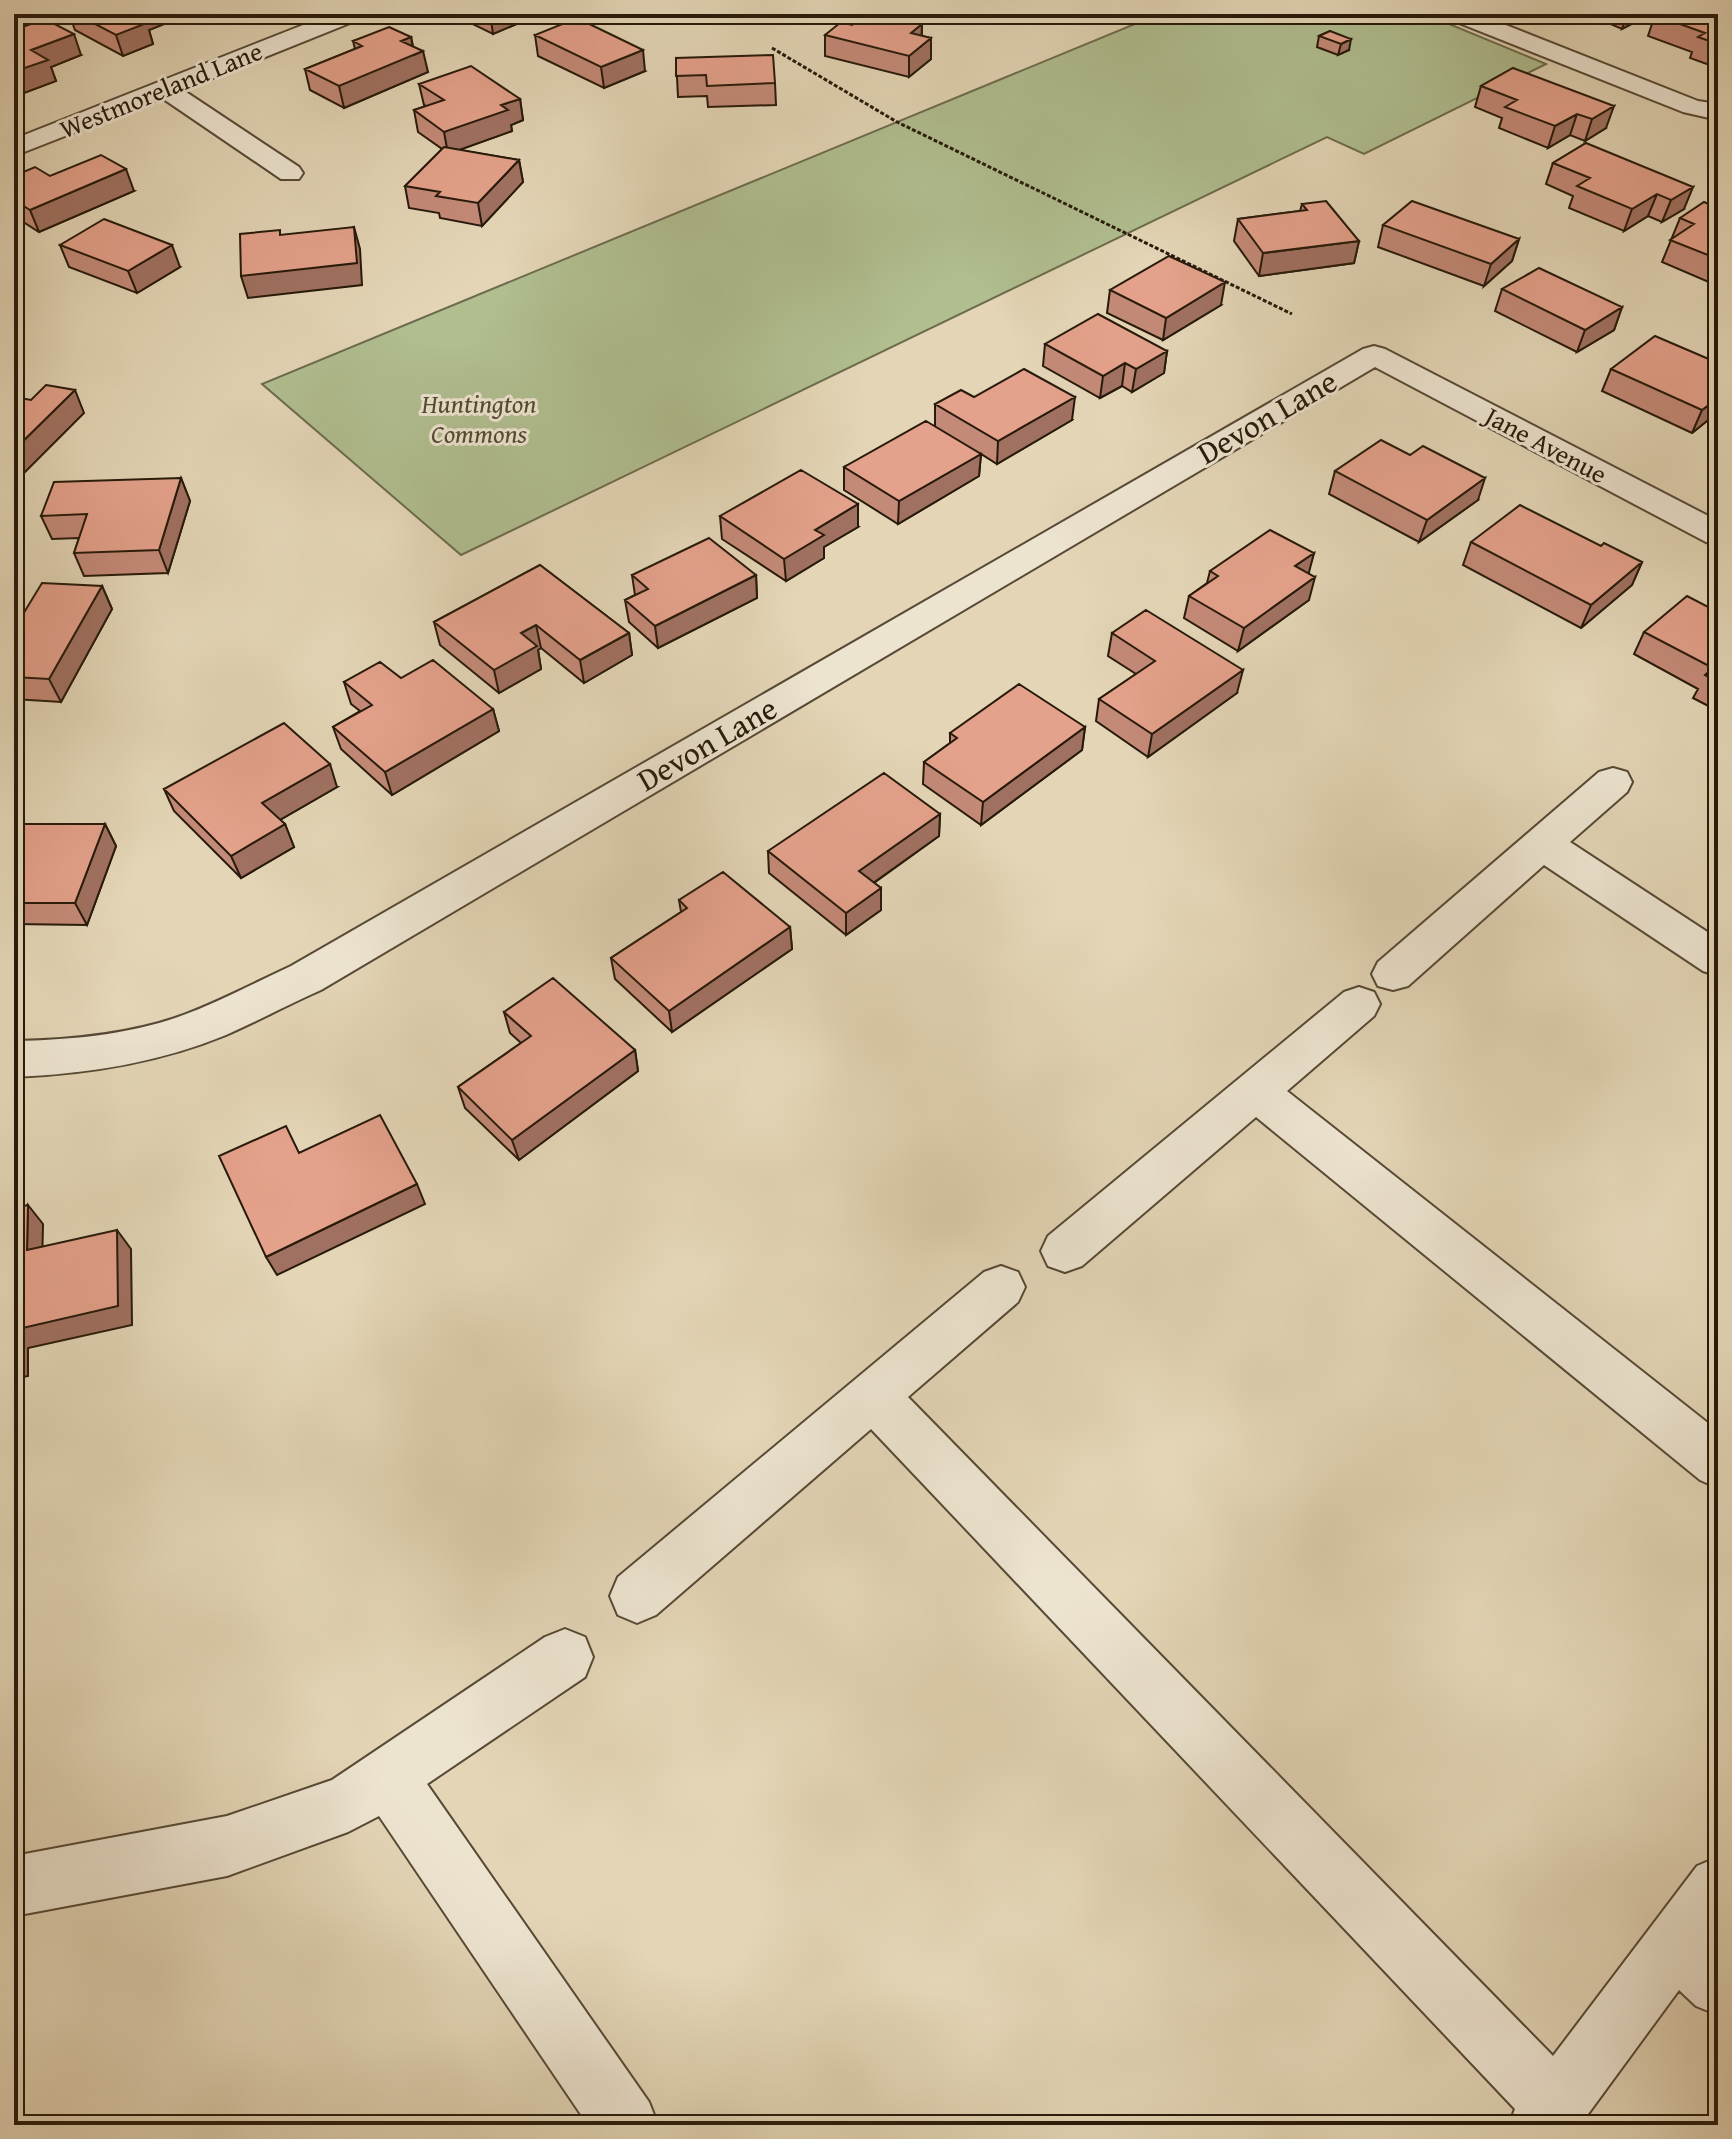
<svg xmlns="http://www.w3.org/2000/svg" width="1732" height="2139" font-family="'Gentium Book Plus',serif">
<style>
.green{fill:#b0be90;stroke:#6c6c4d;stroke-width:2}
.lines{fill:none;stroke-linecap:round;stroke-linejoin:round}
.minor-casing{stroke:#564935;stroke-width:4}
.path{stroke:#271a0a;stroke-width:3;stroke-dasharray:4 2;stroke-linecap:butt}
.minor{fill:#ede4d0;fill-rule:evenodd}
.wall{fill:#c48a78;stroke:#271a0a;stroke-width:2}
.shaded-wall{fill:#a07161;stroke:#271a0a;stroke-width:2}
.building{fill:#e4a18b;stroke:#271a0a;stroke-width:2}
.labels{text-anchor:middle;stroke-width:6;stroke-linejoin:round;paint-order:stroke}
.far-street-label{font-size:26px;fill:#271a0a;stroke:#ede4d0}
.far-park-label{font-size:26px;font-style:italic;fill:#504b32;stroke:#ede4d0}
.street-label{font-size:32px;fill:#271a0a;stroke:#ede4d0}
</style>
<rect width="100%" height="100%" fill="#e3d5b6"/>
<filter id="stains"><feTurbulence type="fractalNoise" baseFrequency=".0025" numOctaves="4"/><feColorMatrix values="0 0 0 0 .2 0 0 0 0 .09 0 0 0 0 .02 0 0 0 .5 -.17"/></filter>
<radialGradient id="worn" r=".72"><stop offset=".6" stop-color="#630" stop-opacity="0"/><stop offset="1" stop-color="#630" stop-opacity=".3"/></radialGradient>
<path class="green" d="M1159,14H1425L1546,64L1364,154L1327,137L461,555L262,384Z"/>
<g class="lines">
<g class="minor-casing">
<path id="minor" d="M331,14H364L360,19L183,90L299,167L303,173L299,179H281L162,98L14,156V139Z
M703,14H728L729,15L725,20C716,22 709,22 703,14Z
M1445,14H1478L1698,101L1718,104V120L1683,112L1449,19Z
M1374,346L1385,349L1718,521V545L1706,542L1375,367L321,990C289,1004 258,1021 226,1035C158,1063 87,1074 14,1077V1041C69,1040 126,1035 178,1017C217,1003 254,983 291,966L1363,349Z
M1613,768L1627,772L1632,782L1627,792L1570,842L1718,939V976L1703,971L1544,865L1408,986L1393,990L1378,986L1372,974L1378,962L1599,772Z
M1359,987L1374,992L1380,1004L1374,1016L1287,1091L1718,1431V1488L1700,1480L1256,1117L1082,1266L1065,1272L1048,1266L1041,1251L1048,1236L1344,992Z
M1001,1266L1018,1272L1025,1287L1018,1302L908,1397L1553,2056L1697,1866L1718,1857L1716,1940L1718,2015L1696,2006L1679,1990L1580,2125H1509L1515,2109L871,1429L656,1615L637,1623L618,1615L610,1596L618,1577L984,1272Z
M565,1629L585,1637L593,1657L585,1677L427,1784L649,2102L658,2125H588L379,1816L348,1832L227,1876L14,1916V1856L227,1816L332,1780L545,1637Z"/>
</g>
<path class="path" d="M772,48L897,122L1292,314"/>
<use href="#minor" class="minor"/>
</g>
<path class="wall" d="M69,14H172L174,20L149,30L153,44L123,56L75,30Z
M453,14H540L493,34L454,15Z
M863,14H893L886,16L922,24V36L931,38V59L909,77L825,56V35L852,25L864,15Z
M1587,14H1645L1643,18L1622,29Z
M1718,14V68L1690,58L1692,52L1648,36L1655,15Z
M14,30L81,55L51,67L56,81L24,93L14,87Z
M1330,31L1349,50L1338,55L1317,47L1319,36Z
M535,35L645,71L604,88L538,56Z
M411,37L413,46L428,72L344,108L310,90L305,69L355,49L353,41Z
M676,58L775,83L776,105L708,107L707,96L678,97Z
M1513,68L1606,128L1585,141L1570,135L1548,148L1499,128L1502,118L1475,107L1481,86Z
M419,84L520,99L523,120L511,125L512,131L459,150L519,160L523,182L482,226L440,218L439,213L409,208L405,186L442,149L418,132L414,110L426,106L424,105Z
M1586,143L1684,209L1662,222L1648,216L1624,231L1569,208L1573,196L1546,184L1553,163Z
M14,176H50L134,191L39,232L14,216Z
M1302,204L1359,241L1354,263L1259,276L1234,241L1238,219L1300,211Z
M1718,208V286L1662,262L1680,218Z
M1383,225L1519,239L1512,261L1484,286L1378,247Z
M60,245L180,267L137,293L69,267Z
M1502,289L1622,307L1614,330L1577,352L1495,311Z
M1110,290L1221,305L1163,340L1107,313Z
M1045,344L1167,351L1164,373L1132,392L1122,386L1100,398L1043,366Z
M1611,369L1718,412L1692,433L1602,391Z
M974,397L1072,420L997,464L981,454L979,476L898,524L844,490V467L935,426V404Z
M1335,471L1478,500L1419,542L1329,494Z
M181,478L190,501L168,573L84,576L74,553L79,538L52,539L41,516Z
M720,516L858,527L824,547V558L786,581L722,539Z
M1471,542L1601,546L1642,562L1632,585L1581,628L1463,565Z
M1314,553L1308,573L1309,600L1238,651L1184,618L1189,596L1207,583L1210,571Z
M540,565L629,633L632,655L584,683L541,648L538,650L541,669L499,693L440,645L434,622Z
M632,575H756L757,598L658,648L629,622L625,600L635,595Z
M102,586L112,609L61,702L14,699V629Z
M1718,612V711L1693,698L1698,689L1634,654L1644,632Z
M1112,633L1237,693L1148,757L1096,721L1099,699L1136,674L1108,656Z
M401,678L493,709L499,731L392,795L341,749L333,727L360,711L351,704L344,682Z
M1085,727L1082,750L981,825L923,784L924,762L950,743V733Z
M337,787L280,820L285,824L294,847L241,878L174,811L164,789Z
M940,814L939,836L874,883L881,888V910L846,935L769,873L768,851Z
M14,824H105L116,846L87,925L14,924Z
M679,900L790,927L792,949L672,1032L615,979L611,958L681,912Z
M504,1012L635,1050L638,1071L519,1160L465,1108L458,1087L521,1043L510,1033Z"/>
<path class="shaded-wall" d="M128,14H172L174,20L149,30L153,44L123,56L116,35Z
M490,14H540L493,34Z
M1627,14H1645L1643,18L1622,29Z
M922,24L921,45L911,33Z
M74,34L81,55L51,67L56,81L24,93L16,71L31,50Z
M411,37L414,55L423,51L428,72L344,108L339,86L401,41Z
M931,38V59L909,77V56Z
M1351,39L1349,50L1338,55L1341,44Z
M643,50L645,71L604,88L601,67Z
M520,99L523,120L511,125L512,131L448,154L444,132L501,105Z
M1614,106L1606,128L1585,141L1592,119Z
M1577,114L1570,135L1548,148L1555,126Z
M519,160L523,182L482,226L478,203Z
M126,169L134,191L39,232L30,210Z
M1693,187L1684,209L1662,222L1671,200Z
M1657,194L1648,216L1624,231L1632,209Z
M354,227L360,249L362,285L248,298L241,276Z
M1519,239L1512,261L1484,286L1491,264Z
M1359,241L1354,263L1259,276L1263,253Z
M172,245L180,267L137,293L128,271Z
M1225,282L1221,305L1163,340L1166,318Z
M1622,307L1614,330L1577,352L1585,330Z
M1167,351L1164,373L1132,392L1136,369Z
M1125,363L1122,386L1100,398L1103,376Z
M75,390L84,413L14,483V450Z
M1075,397L1072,420L997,464L998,441Z
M1718,398V412L1692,433L1702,410Z
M981,454L979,476L898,524L899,501Z
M181,478L190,501L168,573L159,550Z
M1485,478L1478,500L1419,542L1427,520Z
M858,504V527L824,547V558L786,581L784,559L815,530Z
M1314,553L1308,576L1295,566Z
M1642,562L1632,585L1581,628L1591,605Z
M756,575L757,598L658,648L655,626Z
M1315,577L1309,600L1238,651L1244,628Z
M102,586L112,609L61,702L49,679Z
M536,625L541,648L538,650L541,669L499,693L494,670L521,633Z
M629,633L632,655L584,683L580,660Z
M1243,670L1237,693L1148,757L1152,734Z
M493,709L499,731L392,795L385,772Z
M1085,727L1082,750L981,825L983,802Z
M330,764L337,787L271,825L262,803Z
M940,814L939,836L859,893V871Z
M105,824L116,846L87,925L75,903Z
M285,824L294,847L241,878L231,856Z
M881,888V910L846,935V913Z
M790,927L792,949L672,1032L669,1011Z
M635,1050L638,1071L519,1160L512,1140Z
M417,1184L425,1204L277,1275L266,1257Z
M28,1205L43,1224L42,1269L27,1250Z
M117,1230L131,1249L132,1325L28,1348V1376L14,1379V1330Z"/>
<path class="building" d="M76,14H128L147,23L116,35Z
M866,14H879L922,24L911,33L931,38L909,56L825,35L841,22L852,25Z
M1658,14H1718V44L1698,37L1705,33L1655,15Z
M577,18L643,50L601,67L535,35Z
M45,19L74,34L31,50L48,60L16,71L14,70V30Z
M389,27L411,37L401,41L423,51L339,86L305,69L362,46L353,41Z
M1330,31L1351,39L1341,44L1319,36Z
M773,55L775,83L707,86L706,75L676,76V58Z
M471,66L520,99L501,105L508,110L444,132L414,110L444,100L419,84Z
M1513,68L1614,106L1592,119L1577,114L1555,126L1505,107L1517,100L1481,86Z
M1586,143L1693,187L1671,200L1657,194L1632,209L1577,186L1590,178L1553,163Z
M444,147L519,160L478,203L436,196L440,192L405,186Z
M101,155L126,169L30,210L14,200V176L35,167L50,176Z
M1326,201L1359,241L1263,253L1238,219L1307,210L1302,204Z
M1412,201L1519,239L1491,264L1383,225Z
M1704,202L1718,208V259L1670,240L1694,224L1680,218Z
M104,219L172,245L128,271L60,245Z
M354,227L357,263L241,276L240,234L280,230V235Z
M1169,256L1225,282L1166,318L1110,290Z
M1539,268L1622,307L1585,330L1502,289Z
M1098,314L1167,351L1136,369L1125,363L1103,376L1045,344Z
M1655,336L1718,363V398L1702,410L1611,369Z
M1024,369L1075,397L998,441L935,404L961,390L974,397Z
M46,385L75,390L14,450V397L31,400Z
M926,421L981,454L899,501L844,467Z
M1381,440L1410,455L1423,446L1485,478L1427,520L1335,471Z
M801,470L858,504L815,530L824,535L784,559L720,516Z
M181,478L159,550L74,553L87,514L41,516L54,482Z
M1520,505L1601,546L1604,543L1642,562L1591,605L1471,542Z
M1270,530L1314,553L1295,566L1315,577L1244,628L1189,596L1218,576L1210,571Z
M709,538L756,575L655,626L625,600L648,589L632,575Z
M540,565L629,633L580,660L536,625L521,633L537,646L494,670L434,622Z
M42,583L102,586L49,679L14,677V629Z
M1687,596L1718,612V682L1705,675L1713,668L1644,632Z
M1146,610L1243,670L1152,734L1099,699L1155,661L1112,633Z
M433,660L493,709L385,772L333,727L372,705L344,682L380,662L401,678Z
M1019,684L1085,727L983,802L924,762L957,738L950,733Z
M284,723L330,764L262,803L285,824L231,856L164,789Z
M884,773L940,814L859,871L881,888L846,913L768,851Z
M14,824H105L75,903H14Z
M723,872L790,927L669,1011L611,958L687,908L679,900Z
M553,978L635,1050L512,1140L458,1087L531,1036L504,1012Z
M380,1115L417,1184L266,1257L219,1156L286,1126L299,1153Z
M28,1205L27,1250L117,1230L118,1306L14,1330V1208Z"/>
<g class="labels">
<g class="far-street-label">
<text transform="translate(161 90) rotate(-22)" y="9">Westmoreland Lane</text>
<text transform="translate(1546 445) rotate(28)" y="9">Jane Avenue</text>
</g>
<g class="far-park-label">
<text x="479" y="413">Huntington<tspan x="479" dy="30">Commons</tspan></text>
</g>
<g class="street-label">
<text transform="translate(1267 417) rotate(-30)" y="11">Devon Lane</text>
<text transform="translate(707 744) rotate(-30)" y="11">Devon Lane</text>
</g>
</g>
<rect width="1732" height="2139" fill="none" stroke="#e3d5b6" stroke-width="48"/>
<rect x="16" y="16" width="1700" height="2107" fill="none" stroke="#271a0a" stroke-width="4"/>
<rect x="24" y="24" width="1684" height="2091" fill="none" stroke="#271a0a" stroke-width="2"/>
<rect width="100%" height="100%" filter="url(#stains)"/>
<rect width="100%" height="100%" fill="url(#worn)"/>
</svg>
